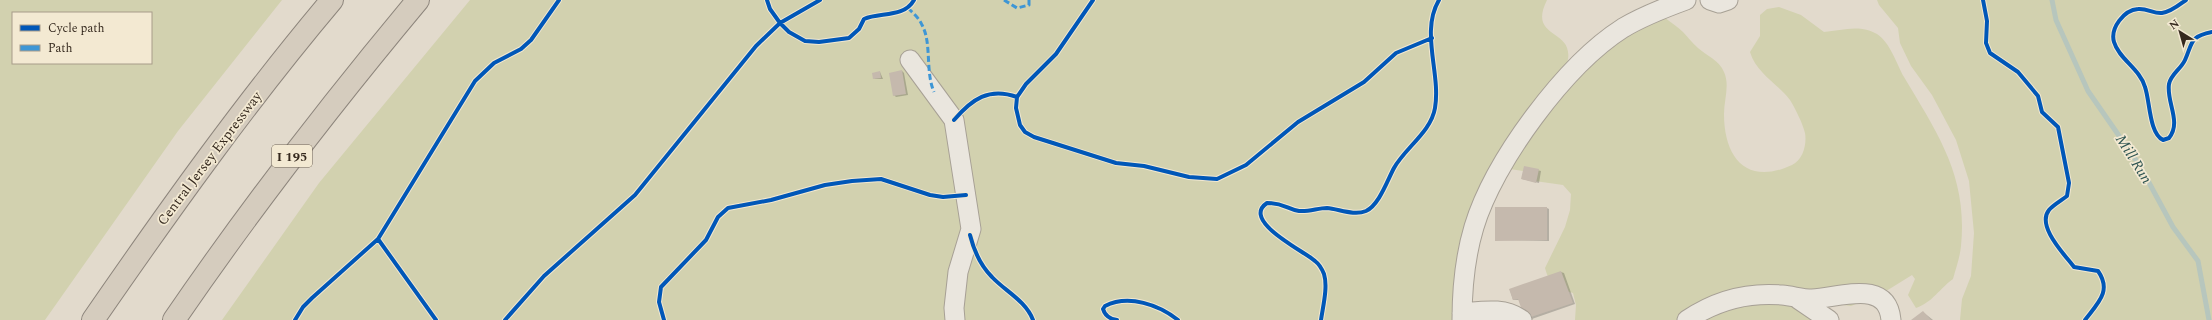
<svg xmlns="http://www.w3.org/2000/svg" width="2212" height="320" font-family="Spectral,serif">
<style>
.green{fill:#d2d1af;fill-rule:evenodd}
.shadow{fill:#0003}
.lines{fill:none;stroke-linecap:round;stroke-linejoin:round}
.stream{stroke:#b7c6bd;stroke-width:5}
.building{fill:#c5b9ad}
.minor-casing{stroke:#a7a095;stroke-width:21}
.highway-casing{stroke:#8d857c;stroke-width:24}
.minor{stroke:#eae6de;stroke-width:19}
.highway{stroke:#d5ccbe;stroke-width:22}
.quiet{stroke:#3e96d5;stroke-width:3;stroke-dasharray:6 3;stroke-linecap:butt}
.cycleway-casing{stroke:#f3e9d2;stroke-width:6}
.cycleway{stroke:#0057b8;stroke-width:4}
.labels{text-anchor:middle;stroke-width:3.5;stroke-linejoin:round;paint-order:stroke}
.shield{fill:#f3e9d2;stroke:#6e6354;stroke-width:1}
.shield-label{font-size:13px;font-weight:bold;fill:#35291e}
.street-label{font-size:14px;fill:#35291e;stroke:#f3e9d2}
.water-label{font-size:15px;font-style:italic;fill:#2e5451;stroke:#f3e9d2}
</style>
<rect width="100%" height="100%" fill="#e2dacc"/>
<path class="green" d="M0,0H282L178,131L45,320H0ZM13,13H151V63H13Z
M470,0H1547C1526,42 1580,26 1566,67L1498,161L1454,320H222L319,183Z
M1877,0H2212V320H1960L1962,299L1971,276L1974,233L1969,181L1956,140L1932,95L1911,66L1900,43L1898,28L1879,5Z
M1779,7L1801,15L1824,32C1842,30 1861,24 1877,34C1890,42 1897,65 1904,77C1938,134 1968,177 1961,246C1960,257 1956,268 1953,279C1938,290 1934,301 1916,308L1908,295L1915,279L1912,275L1883,293L1851,306L1821,302L1813,320H1575L1576,305L1573,293C1558,289 1549,284 1545,268L1565,227L1570,210L1571,194L1563,185L1535,181L1523,171L1510,169L1522,132L1620,35L1664,17C1670,22 1678,27 1683,32C1688,37 1692,43 1698,48C1707,56 1719,60 1724,72C1730,85 1724,100 1724,114C1724,158 1747,186 1792,165C1803,160 1807,144 1805,133C1802,122 1796,110 1790,100C1777,83 1756,73 1750,52L1760,36V15L1767,9Z"/>
<path class="shadow" d="M902,71L904,73L908,95L896,97L894,95Z
M880,72L883,79H874Z
M1525,167L1541,171L1539,183L1522,179Z
M1547,208L1549,209V241L1496,240Z
M1561,272L1564,273L1575,304L1529,320L1520,300H1513L1510,290Z
M1923,312L1933,320H1913Z"/>
<g class="lines">
<path class="stream" d="M2052,0L2056,20L2088,91L2140,166L2173,227L2198,261L2209,320"/>
</g>
<path class="building" d="M902,70L906,94L893,96L889,73Z
M880,71L881,78L873,79L872,73Z
M1524,166L1539,169L1536,183L1521,179Z
M1495,207H1547V240L1495,241Z
M1561,271L1573,303L1525,319L1518,299L1513,300L1509,289Z
M1923,311L1931,320H1911Z"/>
<g class="lines">
<g class="minor-casing">
<path id="minor" d="M1710,0L1719,3L1728,0
M910,60L954,120L971,229L958,272L954,308L955,320
M1798,299L1829,320
M1462,313C1484,311 1504,307 1522,320
M1462,320C1462,289 1465,257 1474,227C1494,161 1565,65 1623,28C1643,16 1664,8 1686,0
M1687,320C1715,301 1748,292 1782,295C1793,296 1802,299 1812,299C1839,298 1887,278 1891,320"/>
</g>
<g class="highway-casing">
<path id="highway" d="M93,320C169,210 246,102 332,0
M174,320C250,209 332,103 418,0"/>
</g>
<use href="#minor" class="minor"/>
<use href="#highway" class="highway"/>
<path class="quiet" d="M1004,0L1017,8L1029,5V0
M908,8C913,13 919,18 922,25C932,43 925,71 934,92"/>
<g class="cycleway-casing">
<path id="cycleway" d="M767,0L770,9L780,23L789,32L805,41L819,42L849,38L859,29L864,19C880,12 904,18 914,0
M1093,0L1056,54L1026,84L1017,97L1016,108L1020,125L1025,132L1034,137L1116,163L1144,166L1189,177L1217,179L1246,165L1298,122L1364,82L1396,53L1432,38
M1983,0L1987,21L1986,43L1990,53L2018,72L2038,96L2042,112L2058,127L2069,183L2067,196C2062,200 2053,205 2049,210C2036,226 2065,255 2074,267L2098,271C2112,291 2098,303 2085,320
M2186,0C2179,5 2171,12 2162,13C2154,14 2147,8 2138,9C2124,10 2110,28 2114,42C2119,59 2140,69 2145,87C2150,101 2149,133 2163,140L2169,138C2182,122 2166,102 2169,84C2171,74 2181,69 2185,60C2193,42 2189,37 2212,32
M954,120C972,99 989,87 1017,97
M970,235C974,251 980,265 992,277C1005,291 1026,301 1033,320
M378,239L436,320
M295,320L303,307L312,298L378,239L475,81L494,63L521,49L531,40L559,0
M505,320L544,276L635,195L756,46L780,23L820,0
M664,320L659,302L661,287L706,240L718,217L728,208L771,200L825,185L852,181L881,179L930,195L943,197L966,195
M1117,320C1110,319 1105,316 1103,309L1105,306C1129,294 1159,305 1178,320
M1321,320C1323,306 1328,287 1324,274C1322,269 1319,264 1315,261C1306,252 1240,221 1267,203C1284,203 1287,209 1299,211C1309,212 1318,208 1327,208C1339,209 1354,216 1366,211C1379,205 1387,181 1394,168C1405,148 1431,132 1435,108C1441,73 1420,32 1439,0"/>
</g>
<use href="#cycleway" class="cycleway"/>
</g>
<g class="labels">
<rect class="shield" x="272" y="145" width="40" height="22" rx="3"/>
<g class="shield-label">
<text x="292" y="161">I 195</text>
</g>
<g class="street-label">
<text transform="translate(209 158) rotate(-53)" y="5">Central Jersey Expressway</text>
</g>
<g class="water-label">
<text transform="translate(2134 159) rotate(58)" y="5">Mill Run</text>
</g>
</g>
<rect x="12" y="12" width="140" height="52" fill="#f3e9d2" stroke="#a79c8a"/>
<rect x="20" y="25" width="20" height="6" fill="#0057b8" stroke="#a79c8a"/>
<text x="48" y="32" font-size="12" fill="#35291e">Cycle path</text>
<rect x="20" y="45" width="20" height="6" fill="#3e96d5" stroke="#a79c8a"/>
<text x="48" y="52" font-size="12" fill="#35291e">Path</text>
<g transform="translate(2180 32) rotate(323)" stroke="#f3e9d2" stroke-width="3" paint-order="stroke">
<path d="M0-3L7 15L0 10L-7 15Z" fill="#35291e"/>
<text y="-6" font-size="11" font-weight="bold" text-anchor="middle" fill="#35291e">N</text>
</g>
</svg>
